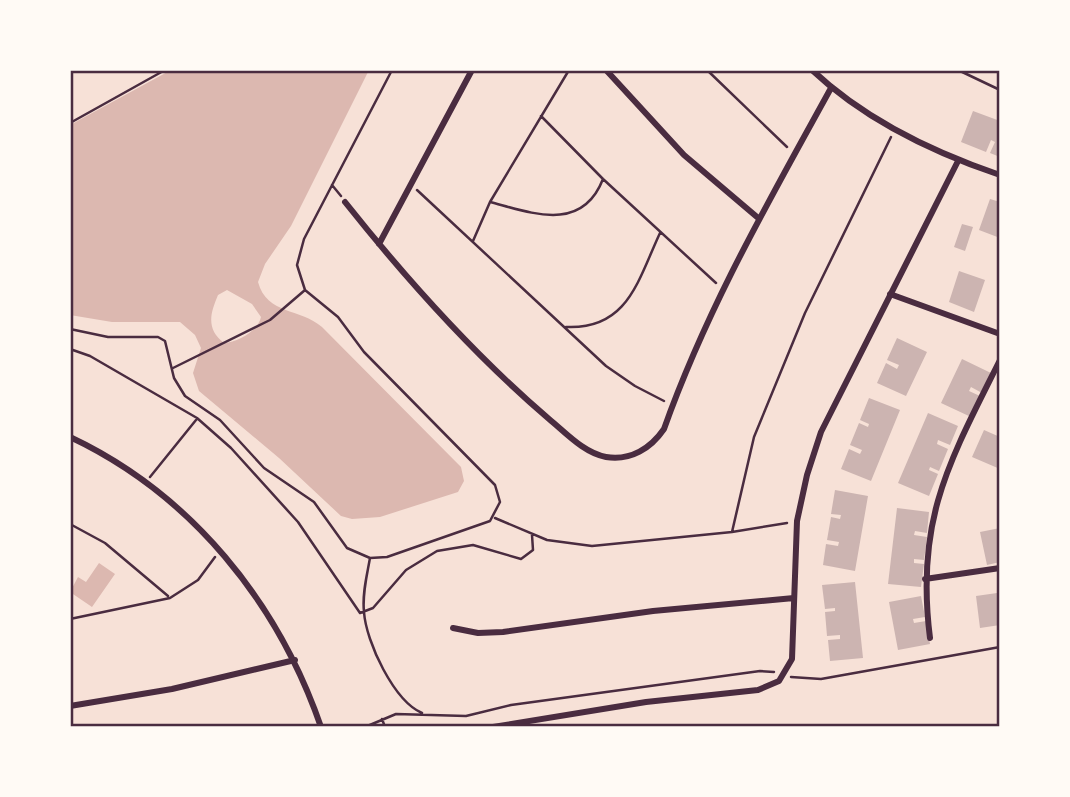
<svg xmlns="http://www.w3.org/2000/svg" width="1070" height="797" font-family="'Varela Round',sans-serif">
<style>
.water{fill:#dcb8b0;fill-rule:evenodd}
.building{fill:#ccb4b1}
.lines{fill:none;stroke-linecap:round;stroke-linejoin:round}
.path{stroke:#4a2c40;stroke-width:2.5}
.minor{stroke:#4a2c40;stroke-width:6}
.neatline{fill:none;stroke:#4a2c40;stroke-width:2.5}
</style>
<rect width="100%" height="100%" fill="#f7e1d7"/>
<path class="water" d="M171,70H369L291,226L265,264L258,282C267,315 300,308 322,327L461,467L464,481L458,492L380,517L352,519L341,516L279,458L199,391L193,373L201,348L195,335L180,322H112L70,315V125ZM227,290L252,304L261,317C258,331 238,342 224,343C206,329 210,314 218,295Z
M99,563L115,574L92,607L70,592L78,577L86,582Z"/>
<path class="building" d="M973,111L1000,121V157L990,153L995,142L991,140L986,152L961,142Z
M990,199L1000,202V238L979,230Z
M962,224L973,227L965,251L954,247Z
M959,271L985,280L974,312L949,302Z
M897,338L927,352L906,396L877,383L886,363L897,369L899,365L887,360Z
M962,359L991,373L982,393L971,387L969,391L980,396L971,417L941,403Z
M869,398L900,410L871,481L841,469L849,449L860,454L862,450L850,445L859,423L868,427L869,424L860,420Z
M928,413L958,426L950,445L938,440L937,444L948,449L939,471L930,467L929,470L938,474L929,496L898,483Z
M984,430L1000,437V469L972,457Z
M835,490L868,496L855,571L823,565L826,544L838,546L839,542L827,540L831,517L840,519L841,515L831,514Z
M897,508L929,512L927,533L915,531L914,535L927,537L924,560L914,559V563L924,564L921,587L888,584Z
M1000,528V562L987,565L980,532Z
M855,582L863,658L830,661L828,640L840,639V635L827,636L825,612L835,611V608L825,609L822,585Z
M997,593L1000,625L980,628L976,596Z
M921,596L925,617L913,619L914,623L926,621L930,644L898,650L889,602Z"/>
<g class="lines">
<path class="path" d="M707,70L787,147
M958,70L1000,90
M541,116L603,179L716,283
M70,123L165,70
M332,185L341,196
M417,190L606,366L635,386L664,401
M490,202C532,213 582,233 603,179
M473,241L490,202L569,70
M566,327C628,330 638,280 660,233
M70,329L108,337H158L165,341L174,378L185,396L220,420L264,468L314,502L347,548L370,558L387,557L490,521L500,502L495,485L364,352L338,317L305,290L297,265L304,239L392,70
M70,349L90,356L197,418L231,448L298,522L360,613L373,608L406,570L437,551L473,545L521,559L533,550L532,535
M173,368L270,320L305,290
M150,477L196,420
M495,518L547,540L592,546L732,532L787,523
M70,524L105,543L168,596
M732,532L754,437L805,313L891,137
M370,558C367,575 362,594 364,612C366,642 394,701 422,713
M70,619L170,598L198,580L215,557
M791,677L821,679L1000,647
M382,719L385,727
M365,727L396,714L466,716L511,705L760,671L774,672"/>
<path class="minor" d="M606,70L684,155L757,217
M812,70C865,120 932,152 1000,175
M345,202C407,280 473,354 549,419C566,433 584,453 606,457C631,461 651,448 664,429C707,308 770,199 831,88
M379,244L472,70
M890,294L1000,334
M70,437C191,494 278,602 321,727
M925,579L1000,568
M453,628L478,633L503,632L653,611L794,598
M930,638C915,520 949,462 1000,360
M70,706L172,689L295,660
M493,727L646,702L758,690L779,681L792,659L797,521L807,475L821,432L958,161"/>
</g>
<rect width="1070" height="797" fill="none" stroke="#fffaf5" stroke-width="144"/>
<rect x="72" y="72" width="926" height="653" class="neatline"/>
</svg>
